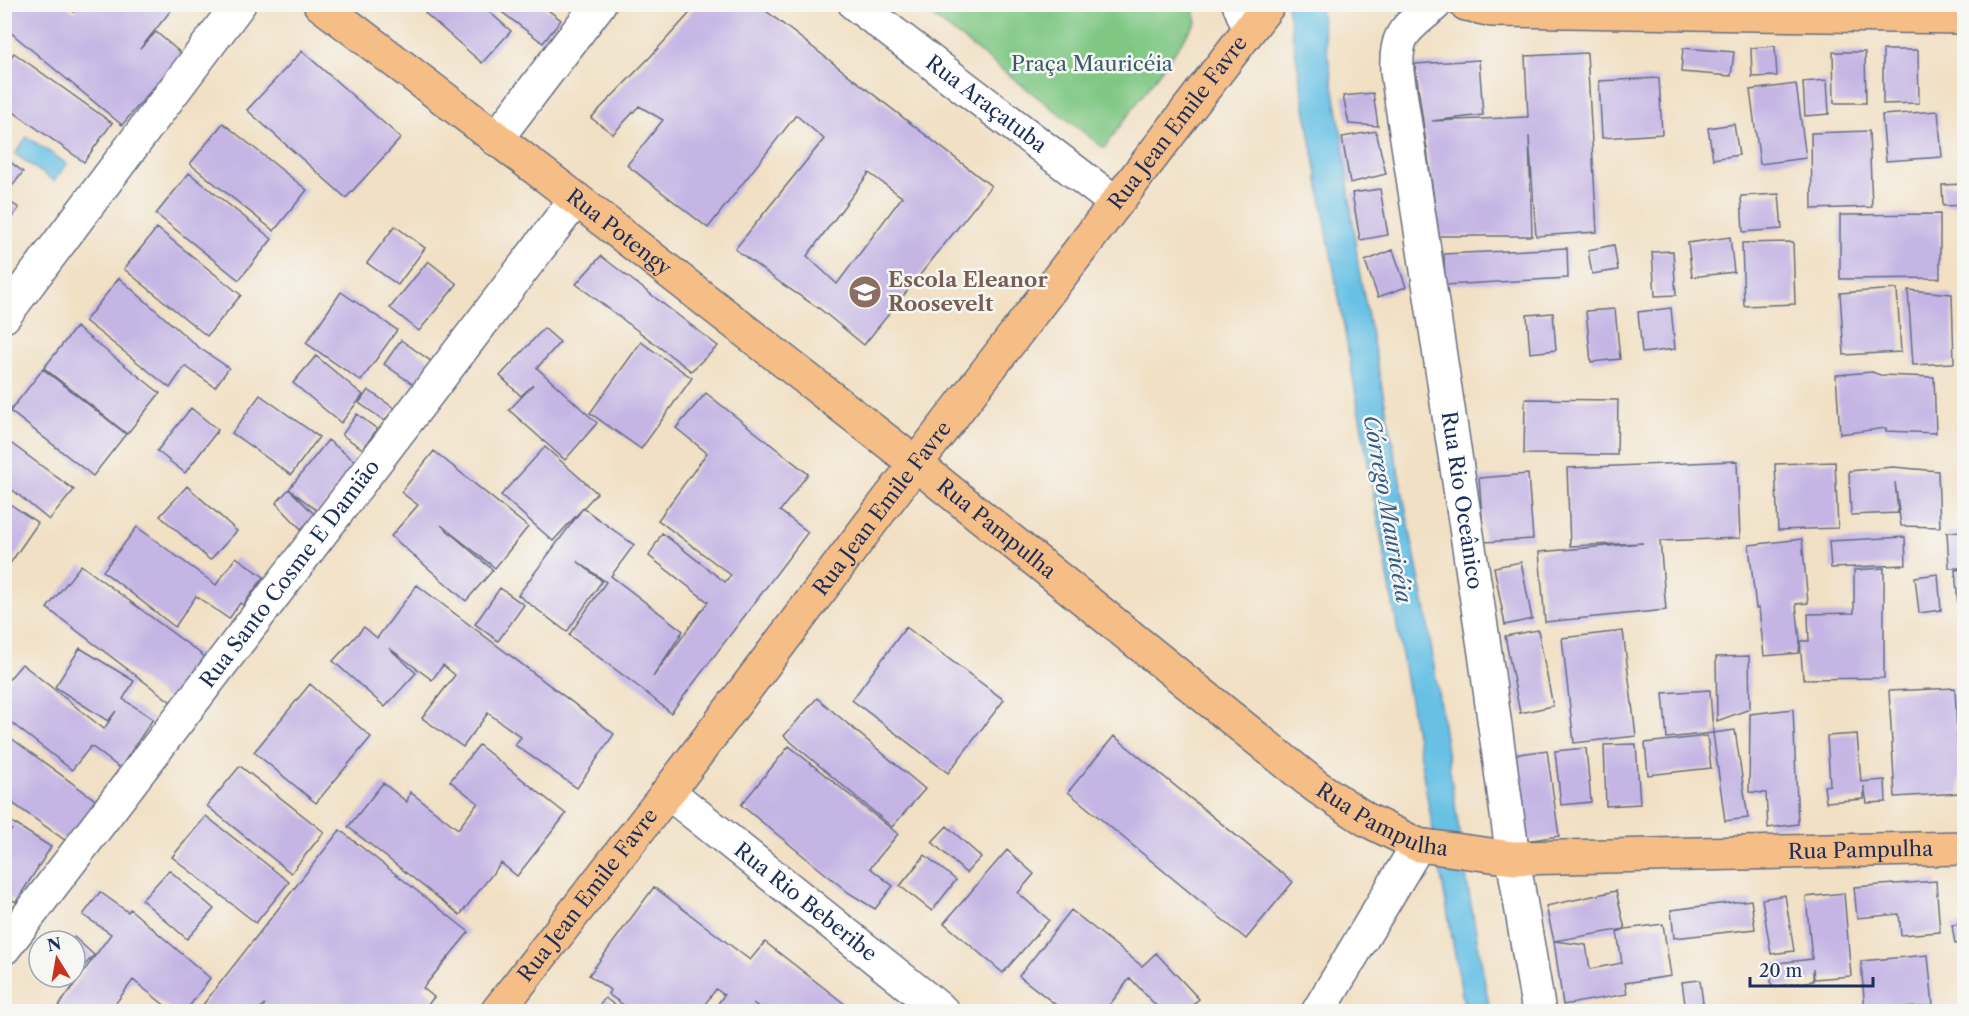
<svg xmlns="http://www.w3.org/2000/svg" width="1969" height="1016" font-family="'Libre Caslon Text',serif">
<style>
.green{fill:#7fc783;stroke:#4d7b70;stroke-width:1.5}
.water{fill:#68c1e5;stroke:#4278a2;stroke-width:1.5}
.building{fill:#c4b5e4;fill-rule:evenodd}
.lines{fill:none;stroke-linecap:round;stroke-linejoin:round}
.minor-casing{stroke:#666d82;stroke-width:36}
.major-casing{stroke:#666d82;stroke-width:36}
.minor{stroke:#fff;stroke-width:33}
.major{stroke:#f6be87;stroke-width:33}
.labels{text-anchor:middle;stroke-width:5;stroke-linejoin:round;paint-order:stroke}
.park-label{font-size:21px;fill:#395d69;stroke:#f6f6f2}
.street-label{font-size:21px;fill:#1b2f5e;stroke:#f6f6f2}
.education-label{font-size:21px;font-weight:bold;fill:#785e54;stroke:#f6f6f2;text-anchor:start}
.water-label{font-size:22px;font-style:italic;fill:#325b86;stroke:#f6f6f2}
</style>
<rect width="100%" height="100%" fill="#f6f6f2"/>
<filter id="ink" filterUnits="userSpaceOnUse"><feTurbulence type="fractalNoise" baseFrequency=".0167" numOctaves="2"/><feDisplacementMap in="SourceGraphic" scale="12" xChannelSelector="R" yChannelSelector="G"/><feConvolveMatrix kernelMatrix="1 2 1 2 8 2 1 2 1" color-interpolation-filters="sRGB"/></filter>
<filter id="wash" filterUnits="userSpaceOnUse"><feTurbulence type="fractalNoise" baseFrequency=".008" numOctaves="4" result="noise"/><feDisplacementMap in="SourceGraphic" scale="24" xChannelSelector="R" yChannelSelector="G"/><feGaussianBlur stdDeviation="1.35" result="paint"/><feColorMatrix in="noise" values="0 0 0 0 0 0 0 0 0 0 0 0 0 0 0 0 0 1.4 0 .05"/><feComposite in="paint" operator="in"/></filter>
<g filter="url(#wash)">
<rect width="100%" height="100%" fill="#f1e0c4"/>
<path class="green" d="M918,5H1191L1197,21L1104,148Z"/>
<path class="water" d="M1287,5H1319L1342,137L1359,271L1426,613L1466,877L1490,1011H1465Z
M27,137L67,164L54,181L15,154Z"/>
<g id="blocks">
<path class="building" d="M5,4H65L74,12L81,4H176L140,49L156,32L182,54L122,125L4,27Z
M433,4H480L511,31L482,63L425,13Z
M491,4H540L561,20L543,43Z
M698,4H757L991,186L864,345L820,309L782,284L735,249L824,139L796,115L708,228L627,165L663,120L639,106L613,134L591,118L651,56ZM869,173L902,197L837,284L807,256Z
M1775,46L1777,76L1752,77L1751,48Z
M1683,48L1734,52L1731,76L1681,72Z
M1883,50H1918L1919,103L1883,104Z
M302,51L401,138L346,198L247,110Z
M1833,52H1865L1866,103H1834Z
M14,53L112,123L84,162L4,105V66Z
M1587,53L1597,232L1536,236L1529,136L1532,236H1439L1415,64L1479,60L1483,115L1432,121L1528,117L1525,56Z
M1659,78L1662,134L1602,138L1599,81Z
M1827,80L1829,114L1805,116L1803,82Z
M1796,84L1806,158L1760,164L1750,90Z
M1373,93L1378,126L1349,124L1343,96Z
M1938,111L1942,157L1886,161L1882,115Z
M223,123L307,190L274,231L190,164Z
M1734,124L1739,155L1713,159L1708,128Z
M1376,131L1386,174L1350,183L1342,137Z
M1869,131L1872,207L1812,209L1811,133Z
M4,157L23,172L10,189L4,184Z
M189,173L272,239L239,280L156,214Z
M1964,184V205L1943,206L1942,185Z
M1380,189L1388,235L1360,240L1352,193Z
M1779,194L1782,229L1743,232L1741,196Z
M4,198L19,208L4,228Z
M1940,214V278L1840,279V215Z
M395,226L425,248L398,285L367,263Z
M157,228L241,295L207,336L124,269Z
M1730,237L1734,272L1692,277L1688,243Z
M1793,242L1795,304L1744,306L1742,243Z
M1614,245L1618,270L1592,274L1588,250Z
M1567,248L1568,278L1445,285L1444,254Z
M1393,250L1406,287L1378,297L1365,261Z
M1673,251L1676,295L1655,296L1652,252Z
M601,256L718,346L691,371L576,284Z
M428,261L457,284L419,331L390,308Z
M119,278L198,347L229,368L215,387L185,366L170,388L85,321Z
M1897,289L1901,352L1844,355L1840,293Z
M1908,290L1952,294L1954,363L1913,365Z
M341,292L397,330L361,381L306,343Z
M1671,308L1675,349L1642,353L1638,312Z
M1615,309L1620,359L1591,362L1586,311Z
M1553,313L1556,350L1530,353L1527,315Z
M76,327L160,393L127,434L44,368Z
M544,328L560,342L537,368L597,423L565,460L509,410L533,385L521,396L500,376Z
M401,340L432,362L414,385L384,364Z
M641,342L692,378L641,449L590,413Z
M316,356L363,395L341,423L293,383Z
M43,369L126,434L93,476L10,411Z
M1872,372L1880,375L1934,377L1936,433L1886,431V428L1840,434L1836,375Z
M368,390L394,408L385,421L359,403Z
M706,393L808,474L780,511L808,532L671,713L643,690L569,635L606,582L577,561L602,581L567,632L518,595L583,508L634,545L611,576L683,631L653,677L708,602L649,556L662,533L725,582L731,575L658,520L707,453L676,428Z
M260,395L319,437L291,475L232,433Z
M1525,399L1618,400L1617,455L1524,454Z
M191,408L218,430L185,473L157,451Z
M357,414L377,429L363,449L342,435Z
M328,440L357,463L319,512L289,489L315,515L301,529L276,503L289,489Z
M12,444L74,490L49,520L4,483V452Z
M545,447L597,493L553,541L501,495Z
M434,451L528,527L495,568L441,525L493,570L466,601L391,536L418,505L401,492Z
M1737,461L1740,538L1660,541L1666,610L1545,622L1539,552L1643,543L1570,546L1567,468Z
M1835,462L1838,528L1778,530L1775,464Z
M1893,467L1938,471L1940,527L1901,526L1895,482L1898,513L1851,515L1849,471Z
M1528,474L1533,539L1484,542L1479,478Z
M187,486L237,531L210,560L160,516Z
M4,500L38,523L9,565L4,562Z
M137,527L216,585L236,557L264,577L243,605L240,603L229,619L196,596L175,627L103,571Z
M1964,531V568H1949L1947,532Z
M1905,537L1906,565L1831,568L1829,541Z
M1802,539L1808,603L1796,604L1800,641L1799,653L1764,656L1759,608H1756L1749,545Z
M1521,562L1532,619L1505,625L1494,567Z
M81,565L205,657L171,702L47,608Z
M1884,568V678L1803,679L1800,641H1809L1808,614L1854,613V570Z
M1964,569V603L1958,604L1955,570Z
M1938,574L1941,610L1919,613L1915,577Z
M417,585L614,734L577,788L515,745L521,737L488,713L463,747L422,718L455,675L443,665L432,680L389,648L416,673L385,707L333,661L364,627L377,638Z
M500,588L524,605L498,641L475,624Z
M906,627L1004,700L948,773L852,700Z
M1538,630L1553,706L1520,713L1505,636Z
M1623,631L1636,736L1574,743L1562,638Z
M80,648L134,681L123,699L153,719L120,768L91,746L72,770L4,717V685L22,664L104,729L116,711L108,721L55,687Z
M1749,656L1750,709L1717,721L1716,657Z
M310,684L371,737L316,803L254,752Z
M1955,688L1960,793L1895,797L1889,691Z
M1710,690L1713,733L1667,738L1663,693Z
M817,698L925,789L892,827L784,736Z
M1793,709L1798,824L1768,828L1766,793L1749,792L1750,714Z
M1735,730L1748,818L1725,821L1713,733Z
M4,733L98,802L69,843L4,797Z
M1857,734L1861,782L1885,780L1886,802L1867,803L1864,786V799L1826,802L1824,786L1830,785L1827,736Z
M1114,736L1293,882L1246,939L1068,792Z
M1707,736L1711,768L1648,775L1645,743Z
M1636,744L1640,804L1606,806L1604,745Z
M479,745L566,814L517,876L501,863L460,915L348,827L383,783L407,802L410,792L458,829L478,803L450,781Z
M789,746L898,834L870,868L893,886L875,909L849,893L741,805Z
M1586,748L1591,802L1561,805L1555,751Z
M1547,750L1559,836L1525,841L1513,755Z
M240,766L324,832L291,873L207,806Z
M206,816L289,882L256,923L172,857Z
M4,817L51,847L16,902L4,895V840L12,829L4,838Z
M947,826L981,857L966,873L932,842Z
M340,830L469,932L423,988L434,997L423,1011H260L265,1004L259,1011H198Z
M1007,850L1034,874L1018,893L1049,920L1003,973L944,923Z
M925,855L956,880L932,911L900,886Z
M169,870L214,909L187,939L142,900Z
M1936,881L1940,932L1901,935L1899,914L1857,918L1854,887Z
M654,887L750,960L765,942L846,1005L840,1011H765L753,1003L763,1011H713L724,995L716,989L700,1011H632L608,994L610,990L589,975Z
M1616,891L1625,929L1554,941L1546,906Z
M100,892L128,912L130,909L210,978L186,1011H172L133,980L110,1011H55L111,934L83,915Z
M1844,893L1851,976L1814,979L1813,969V981L1772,987L1769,964L1812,959L1806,897Z
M1785,895L1794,951L1771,954L1762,899Z
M1751,900L1755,929L1674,938L1671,910Z
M1071,910L1142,966L1156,953L1199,999L1186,1011H1161L1130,978L1105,1011H1064L1019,976Z
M1663,924L1671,976L1625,983L1627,994L1563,1005L1554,941L1586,945L1590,969L1622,963L1617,932L1625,929Z
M1964,924V943L1955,944L1952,925Z
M74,937L94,955L75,976V941H70Z
M1928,955L1933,1006L1865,1011L1861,961Z
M1700,980L1704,1011H1686L1682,982Z
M605,998L623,1011H595Z"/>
</g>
</g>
<g filter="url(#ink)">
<use href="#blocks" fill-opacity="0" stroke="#666d82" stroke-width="1.5"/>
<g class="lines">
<g class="minor-casing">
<g id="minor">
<path id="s1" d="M855,4L1116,203"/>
<path d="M1239,4L1249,28"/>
<path id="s2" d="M1435,4C1406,30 1395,31 1397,72L1485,653L1513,858L1539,1012"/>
<path d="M496,139L599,4"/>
<path d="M4,316L239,4"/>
<path id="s3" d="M668,792L943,1012"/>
<path id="s4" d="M4,948L576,199"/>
<path d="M1318,1012L1418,845"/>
</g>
</g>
<g class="major-casing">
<g id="major">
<path id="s5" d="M320,4L576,199L916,464L1317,787L1367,820L1418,845L1513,858L1964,848"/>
<path d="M1466,4L1492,10L1964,17"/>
<path id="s6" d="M497,1012L668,792L885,504L1269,4"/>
</g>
</g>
<use href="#minor" class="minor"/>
<use href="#major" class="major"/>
</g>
</g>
<defs>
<g id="school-disc" transform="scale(1.725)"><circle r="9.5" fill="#8d6e63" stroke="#f6f6f2"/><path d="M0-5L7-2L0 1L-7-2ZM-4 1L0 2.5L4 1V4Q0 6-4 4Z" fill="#fff"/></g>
</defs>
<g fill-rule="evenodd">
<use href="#school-disc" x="865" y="292"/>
</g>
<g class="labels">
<g class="park-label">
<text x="1092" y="71">Praça Mauricéia</text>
</g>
<g class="street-label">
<text dy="7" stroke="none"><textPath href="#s1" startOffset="165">Rua Araçatuba</textPath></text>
<text dy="7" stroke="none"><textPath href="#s6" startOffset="1120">Rua Jean Emile Favre</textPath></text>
<text dy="7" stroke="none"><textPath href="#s5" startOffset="376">Rua Potengy</textPath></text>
<text dy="7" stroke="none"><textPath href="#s2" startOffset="516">Rua Rio Oceânico</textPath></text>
<text dy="7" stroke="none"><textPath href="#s6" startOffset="634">Rua Jean Emile Favre</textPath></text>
<text dy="7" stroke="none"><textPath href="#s5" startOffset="856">Rua Pampulha</textPath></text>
<text dy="7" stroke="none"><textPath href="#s4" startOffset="471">Rua Santo Cosme E Damião</textPath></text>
<text dy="7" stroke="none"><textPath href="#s5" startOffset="1342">Rua Pampulha</textPath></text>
<text dy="7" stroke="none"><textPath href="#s5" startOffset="1828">Rua Pampulha</textPath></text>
<text dy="7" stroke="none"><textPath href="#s6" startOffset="148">Rua Jean Emile Favre</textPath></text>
<text dy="7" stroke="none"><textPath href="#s3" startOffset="176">Rua Rio Beberibe</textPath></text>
</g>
<g class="education-label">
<text x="888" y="287">Escola Eleanor<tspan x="888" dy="24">Roosevelt</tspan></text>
</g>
<g class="water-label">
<text transform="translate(1388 509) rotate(80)" y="8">Córrego Mauricéia</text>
</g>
</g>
<rect width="1969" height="1016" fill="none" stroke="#f6f6f2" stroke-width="24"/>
<g transform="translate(57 959) rotate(349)"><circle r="28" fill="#f6f6f2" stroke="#9ea6b7" stroke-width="1.5"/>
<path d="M0-4.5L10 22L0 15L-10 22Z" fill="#c8321e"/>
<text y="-9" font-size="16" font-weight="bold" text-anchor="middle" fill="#1b2f5e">N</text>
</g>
<path d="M1750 977v9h123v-9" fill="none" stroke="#1b2f5e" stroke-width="3"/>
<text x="1759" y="977" font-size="18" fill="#1b2f5e" stroke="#f6f6f2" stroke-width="4.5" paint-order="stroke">20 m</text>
</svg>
